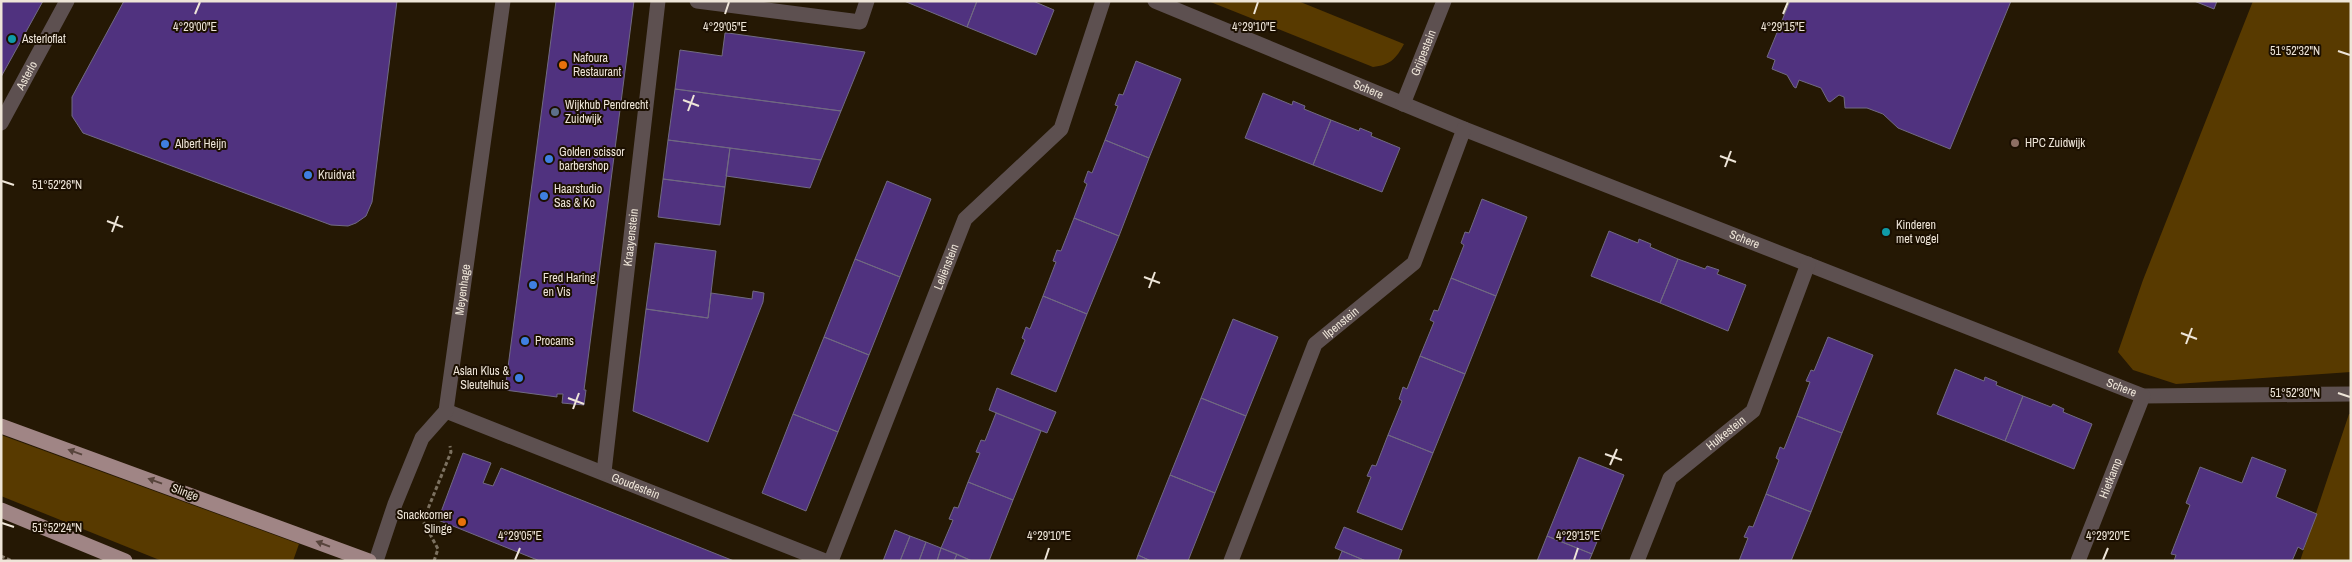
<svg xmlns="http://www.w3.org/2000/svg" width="2352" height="562" font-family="'Archivo Narrow',sans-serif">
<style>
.green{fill:#583a00}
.building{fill:#50327f;stroke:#716a82}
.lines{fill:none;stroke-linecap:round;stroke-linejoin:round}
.path{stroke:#7c7160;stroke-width:3;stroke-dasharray:4 2.5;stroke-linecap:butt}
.minor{stroke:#5d5050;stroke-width:15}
.major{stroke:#a08585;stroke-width:15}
.oneway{fill:#57443c}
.ticks{fill:none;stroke:#eee5d8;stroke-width:2}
.culture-dot{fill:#0f9aa8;stroke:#1b0f00;stroke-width:2}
.food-dot{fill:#e8710a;stroke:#1b0f00;stroke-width:2}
.service-dot{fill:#5c6f8a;stroke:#1b0f00;stroke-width:2}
.education-dot{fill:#8d6e63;stroke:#1b0f00;stroke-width:2}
.shop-dot{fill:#3f7fe0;stroke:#1b0f00;stroke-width:2}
.labels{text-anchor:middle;stroke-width:4;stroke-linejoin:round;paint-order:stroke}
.poi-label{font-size:12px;fill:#eee5d8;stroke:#1b0f00;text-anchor:start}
.street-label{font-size:12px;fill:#eee5d8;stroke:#1b0f00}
.ticks-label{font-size:12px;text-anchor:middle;fill:#eee5d8;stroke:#1b0f00;stroke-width:4;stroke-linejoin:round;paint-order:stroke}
</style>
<rect width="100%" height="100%" fill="#251804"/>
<path class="green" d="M1208,1H1298L1404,44C1396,59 1390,65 1373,67Z
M2253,1H2351V372L2176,384L2133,370L2118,352L2143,280Z
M2349,414H2351V561H2300Z
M1,435L299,544L293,561H162L1,496Z"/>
<path class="building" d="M1,1H43L1,77Z
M124,1H397L372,202L366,216L356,223L348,226L331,225L83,133L72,116V97Z
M556,1H634L584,390H586L584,405L562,403L563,394H557V397L505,390Z
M904,1H977L967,27Z
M977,1H1033L1054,10L1036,55L967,27Z
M1790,1H2011L1950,149L1898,128L1883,114L1867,108H1845L1844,97L1839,95L1830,102L1828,101L1821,88L1799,80L1796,88L1794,87L1787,75L1772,69L1775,60L1767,57Z
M2194,1H2217L2214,9Z
M725,33H728L865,52L841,111L675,89L680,50L722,56Z
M1136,61L1181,79L1149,158L1105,140L1118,106L1115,105L1119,94L1123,95Z
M675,89L841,111L821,160L668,140Z
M1263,93L1292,105L1293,101L1305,106L1304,109L1331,120L1313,165L1245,138Z
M1331,120L1359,131L1360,128L1372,133L1371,136L1400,148L1382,192L1313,165Z
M668,140L730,148L725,187L663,179Z
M1105,140L1149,158L1119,236L1074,218L1087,184L1084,182L1088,171L1092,173Z
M730,148L821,160L810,188L726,176Z
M663,179L725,187L720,225L658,217Z
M887,181L931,199L900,277L855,259Z
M1482,199L1527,217L1496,296L1451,278L1464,245L1461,243L1465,232L1469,233Z
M1074,218L1119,236L1087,314L1043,296L1056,262L1053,261L1057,250L1061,251Z
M1609,231L1638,243L1639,239L1651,244L1650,247L1678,259L1660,303L1591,276Z
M655,243L716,251L708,318L646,309Z
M855,259L900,277L869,355L824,337Z
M1678,259L1705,269L1707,266L1719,270L1717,274L1746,285L1728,331L1660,303Z
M1451,278L1496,296L1465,374L1420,356L1434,322L1430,320L1434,310L1438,311Z
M753,291L764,293L763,302L708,442L633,411L646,309L708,318L711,293L752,299Z
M1043,296L1087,314L1056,392L1011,374L1025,340L1022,338L1026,327L1030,329Z
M1233,319L1278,337L1246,416L1201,398Z
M824,337L869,355L838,432L793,414Z
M1828,337L1873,355L1842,433L1797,416L1810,382L1806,381L1811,370L1814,371Z
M1420,356L1465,374L1433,453L1388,435L1402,401L1399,399L1403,387L1407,389Z
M1955,369L1984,381L1985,377L1997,382L1996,385L2023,396L2005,441L1937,414Z
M997,388L1056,412L1047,433L989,410Z
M2023,396L2051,407L2053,404L2064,409L2063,412L2092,424L2074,469L2005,441Z
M1201,398L1246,416L1215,493L1170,475Z
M996,413L1041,431L1013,500L968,482L980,453L976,452L981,440L985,441Z
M793,414L838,432L806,511L762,493Z
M1797,416L1842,433L1811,512L1766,494L1779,460L1776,458L1780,447L1784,449Z
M1388,435L1433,453L1402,530L1357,512L1371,477L1367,476L1372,465L1376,466Z
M463,453L491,463L483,483L493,486L501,468L734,561H540L438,520Z
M1579,457L1624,475L1592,554L1547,536Z
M2252,457L2286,470L2276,497L2317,514L2303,550L2298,547L2292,561H2174L2176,555L2171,554L2190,505L2186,503L2200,467L2242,483Z
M1170,475L1215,493L1188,561H1151L1138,555Z
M968,482L1013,500L989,561H972L941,548L953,520L949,519L954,507L958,508Z
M1766,494L1811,512L1791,561H1739L1748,538L1744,537L1749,526L1753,527Z
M1344,527L1402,550L1398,561H1366L1335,548Z
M895,530L910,536L900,561H883Z
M910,536L926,542L919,561H900Z
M1547,536L1592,554L1589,561H1537Z
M926,542L941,548L937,561H919Z
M941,548L957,554L954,561H937Z
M1342,551L1366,561H1338Z
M957,554L972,561H954Z
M1138,555L1151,561H1136Z"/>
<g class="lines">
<path class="path" d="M1,556L12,561
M434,561L438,549L423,521L451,452L450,446"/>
<g class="minor">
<path d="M697,1L860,22L867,1"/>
<path id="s1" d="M1155,1L1464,129L2143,396L2351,394"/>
<path id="s2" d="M1403,104L1444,1"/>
<path id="s3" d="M1,123L67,1"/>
<path id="s4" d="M446,411L825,561"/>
<path id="s5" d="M604,472L658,1"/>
<path id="s6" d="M376,561L395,504L422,438L446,411L503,1"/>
<path id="s7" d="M831,561L965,219L1061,129L1103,1"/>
<path id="s8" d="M1231,561L1315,344L1414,263L1464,129"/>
<path id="s9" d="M1637,561L1670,478L1753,411L1808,264"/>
<path id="s10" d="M2078,561L2143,396"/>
</g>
<path class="major" d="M1,426L369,561
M1,510L125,561"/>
</g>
<defs><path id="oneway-solid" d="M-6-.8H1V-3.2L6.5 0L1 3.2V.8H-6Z" transform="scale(1.25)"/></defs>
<g class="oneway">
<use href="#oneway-solid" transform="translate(75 452) rotate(-160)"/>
<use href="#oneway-solid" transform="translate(155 481) rotate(-160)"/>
<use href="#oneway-solid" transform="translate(323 544) rotate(-159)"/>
</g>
<path class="ticks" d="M195,14L200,2M725,14L729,2M1254,14L1258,2M1783,14L1788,2M2338,51L2350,55M683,100L699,106M688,111L694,95M1720,156L1736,162M1725,167L1731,151M2,181L14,185M107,221L123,227M112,232L118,216M1144,277L1160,283M1149,288L1155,272M2181,333L2197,339M2186,344L2192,328M2338,393L2350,397M568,398L584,404M573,409L579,393M1605,454L1622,460M1610,465L1617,449M2,523L14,527M515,560L520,548M1045,560L1049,548M1574,560L1578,548M2103,560L2108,548"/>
<g class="culture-dot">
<circle cx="12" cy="39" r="5"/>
<circle cx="1886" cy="232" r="5"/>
</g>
<g class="food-dot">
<circle cx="563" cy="65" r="5"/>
<circle cx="462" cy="522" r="5"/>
</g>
<circle class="service-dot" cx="555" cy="112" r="5"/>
<circle class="education-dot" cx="2015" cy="143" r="5"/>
<g class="shop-dot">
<circle cx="165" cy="144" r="5"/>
<circle cx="549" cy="159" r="5"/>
<circle cx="308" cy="175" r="5"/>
<circle cx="544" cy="196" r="5"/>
<circle cx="533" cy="285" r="5"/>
<circle cx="525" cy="341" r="5"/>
<circle cx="519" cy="378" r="5"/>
</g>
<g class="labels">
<g class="poi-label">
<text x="22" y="43">Asterloflat</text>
<text x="573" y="62">Nafoura<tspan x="573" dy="14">Restaurant</tspan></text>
<text x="565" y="109">Wijkhub Pendrecht<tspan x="565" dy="14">Zuidwijk</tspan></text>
<text x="2025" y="147">HPC Zuidwijk</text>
<text x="175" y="148">Albert Heijn</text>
<text x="559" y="156">Golden scissor<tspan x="559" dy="14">barbershop</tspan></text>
<text x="318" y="179">Kruidvat</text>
<text x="554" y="193">Haarstudio<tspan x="554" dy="14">Sas &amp; Ko</tspan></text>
<text x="1896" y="229">Kinderen<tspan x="1896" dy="14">met vogel</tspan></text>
<text x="543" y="282">Fred Haring<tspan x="543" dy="14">en Vis</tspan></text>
<text x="535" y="345">Procams</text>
<text x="509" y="375" text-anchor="end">Aslan Klus &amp;<tspan x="509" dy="14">Sleutelhuis</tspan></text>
<text x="452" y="519" text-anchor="end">Snackcorner<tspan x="452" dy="14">Slinge</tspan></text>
</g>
<g class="street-label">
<text dy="4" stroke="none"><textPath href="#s2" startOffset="55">Grijpestein</textPath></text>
<text dy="4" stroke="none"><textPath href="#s3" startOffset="54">Asterlo</textPath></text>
<text dy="4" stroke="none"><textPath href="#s1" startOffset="231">Schere</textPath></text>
<text dy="4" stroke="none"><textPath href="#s5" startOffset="236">Kraayenstein</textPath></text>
<text dy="4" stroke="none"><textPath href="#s1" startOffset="636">Schere</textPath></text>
<text dy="4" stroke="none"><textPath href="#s7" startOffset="316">Leliënstein</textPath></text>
<text dy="4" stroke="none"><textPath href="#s6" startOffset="290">Meyenhage</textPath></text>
<text dy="4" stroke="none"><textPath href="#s8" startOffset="266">Ilpenstein</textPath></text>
<text dy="4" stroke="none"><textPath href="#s1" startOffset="1041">Schere</textPath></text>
<text dy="4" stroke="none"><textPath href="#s9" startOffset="161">Hulkestein</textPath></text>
<text dy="4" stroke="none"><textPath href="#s10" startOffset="89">Hietkamp</textPath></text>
<text dy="4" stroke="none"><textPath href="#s4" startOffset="204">Goudestein</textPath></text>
<text transform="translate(185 492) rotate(20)" y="4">Slinge</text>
</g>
</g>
<g class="ticks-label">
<text x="195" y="31">4°29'00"E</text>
<text x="725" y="31">4°29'05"E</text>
<text x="1254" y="31">4°29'10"E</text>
<text x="1783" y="31">4°29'15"E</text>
<text x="2295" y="55">51°52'32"N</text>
<text x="57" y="189">51°52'26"N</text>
<text x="2295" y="397">51°52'30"N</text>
<text x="57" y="532">51°52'24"N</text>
<text x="520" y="540">4°29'05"E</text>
<text x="1049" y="540">4°29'10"E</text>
<text x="1578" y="540">4°29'15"E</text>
<text x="2108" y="540">4°29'20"E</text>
</g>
<rect width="2352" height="562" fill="none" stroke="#eee5d8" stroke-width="5"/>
</svg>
